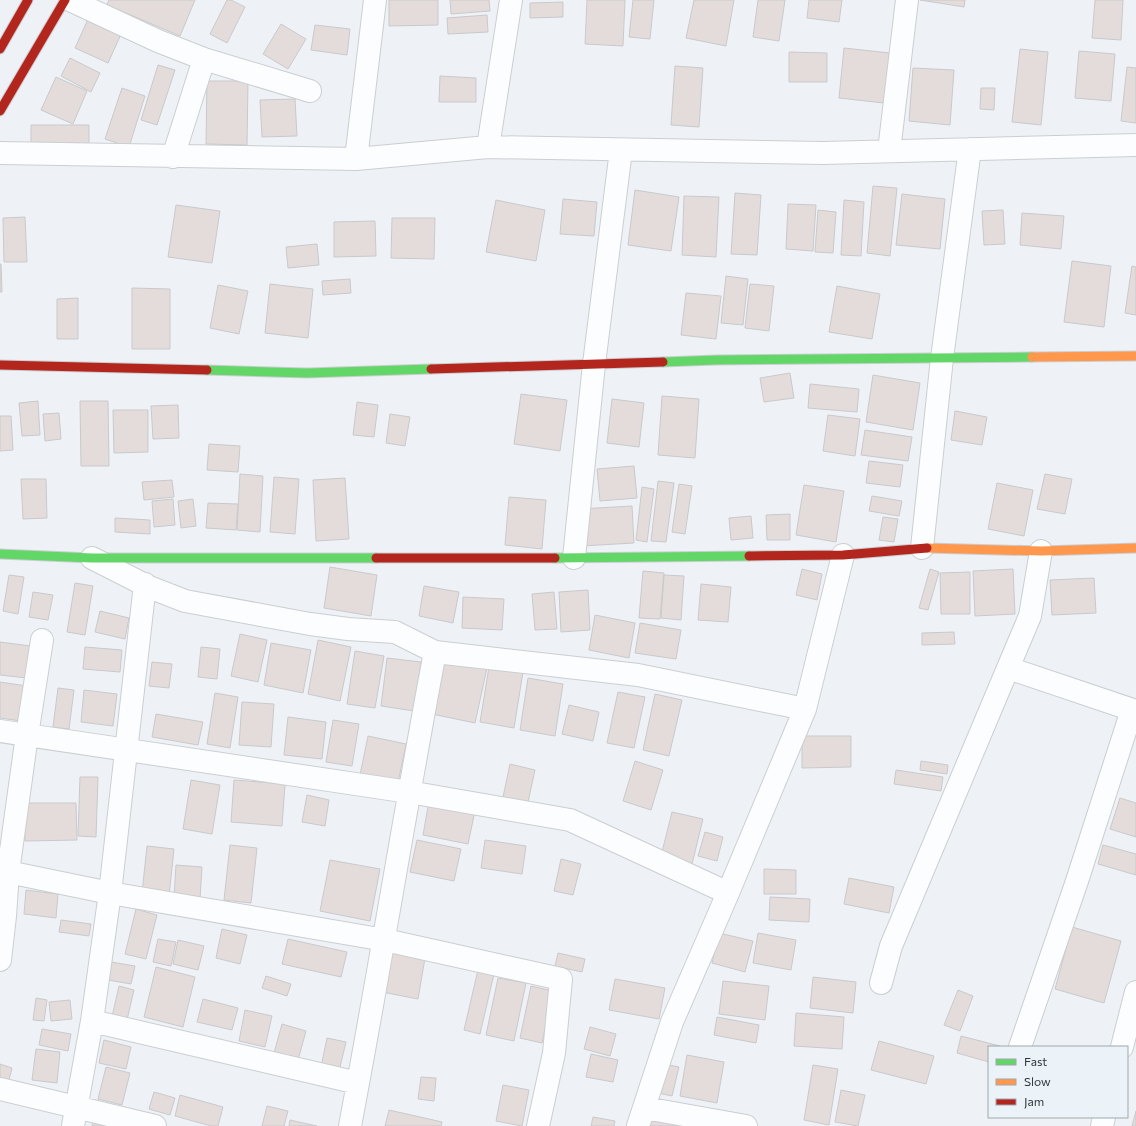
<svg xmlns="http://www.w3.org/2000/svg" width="1136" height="1126" font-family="Commissioner,sans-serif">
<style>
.building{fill:#e4dcdb;stroke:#c9c9cb}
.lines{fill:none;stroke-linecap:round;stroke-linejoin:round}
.street-casing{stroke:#cbced1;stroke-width:24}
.fast-casing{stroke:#cbced1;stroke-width:11}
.slow-casing{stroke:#cbced1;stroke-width:11}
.jam-casing{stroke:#cbced1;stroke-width:11}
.street{stroke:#fcfdfe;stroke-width:22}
.fast{stroke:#63d668;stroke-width:9}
.slow{stroke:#ff974d;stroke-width:9}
.jam{stroke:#b3261e;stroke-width:9}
</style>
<rect width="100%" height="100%" fill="#eef2f6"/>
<path class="building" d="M109,0H195L180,36L107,5Z
M227,0H231L245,7L227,43L210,34Z
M389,0H438V25L389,26Z
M450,0H489L490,11L451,14Z
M587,0H625L623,46L585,44Z
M633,0H654L650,39L629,37Z
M694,0H734L726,46L686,38Z
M758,0H785L779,41L753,37Z
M809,0H842L839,22L807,18Z
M920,0H965L964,7Z
M1095,0H1123L1121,40L1092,38Z
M563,2V17L530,18V3Z
M487,15L488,32L448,34L447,18Z
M89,17L122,32L108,63L75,48Z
M281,24L306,39L288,69L263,54Z
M315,25L350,29L347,55L311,50Z
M844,48L890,53L884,103L839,98Z
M1020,49L1048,52L1041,125L1012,122Z
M1079,51L1115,54L1111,101L1075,98Z
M789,52L827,53V82H789Z
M70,58L100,73L91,92L61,76Z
M158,65L175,70L157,125L141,120Z
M675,66L703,68L699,127L671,125Z
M1127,67L1136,68V123L1121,121Z
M913,68L954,70L950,125L909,121Z
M440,76L476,78V102H439Z
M56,77L87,91L73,124L41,110Z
M207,81H248L247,145L206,144Z
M122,88L145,96L129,147L105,139Z
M981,88H995L994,110L980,109Z
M295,99L297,136L262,137L260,100Z
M31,125H89V144H31Z
M873,186L897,188L890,256L867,253Z
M635,190L679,197L671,251L628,245Z
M735,193L761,195L757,255L731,254Z
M902,194L945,199L940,249L896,245Z
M684,196L719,197L716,257L682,255Z
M563,199L597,202L594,236L560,234Z
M496,200L545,210L536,261L486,252Z
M844,200L864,202L861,256L841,255Z
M788,204L816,205L813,251L786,249Z
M176,205L220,211L212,263L168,257Z
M818,210L836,212L833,253L815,252Z
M1003,210L1005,244L984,245L982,211Z
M1022,213L1064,216L1061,249L1020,245Z
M25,217L27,262H4L3,218Z
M392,218H435L434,259L391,258Z
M375,221L376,256L334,257V222Z
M317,244L319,265L288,268L286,247Z
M1072,261L1111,266L1104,327L1064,322Z
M0,264H1L2,292H0Z
M1132,266L1136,267V315L1125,313Z
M726,276L748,279L743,325L721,323Z
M350,279L351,293L323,295L322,281Z
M270,284L313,289L308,338L265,333Z
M750,284L774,286L769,331L745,328Z
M218,285L248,291L239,334L210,328Z
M837,286L880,294L872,339L829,332Z
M132,288L170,289V349H132Z
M686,293L721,296L716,339L681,335Z
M78,298V339H57V299Z
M790,373L794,398L764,402L760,378Z
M873,375L920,383L913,430L866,422Z
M810,384L859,389L857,412L808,408Z
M521,394L567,400L560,451L514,444Z
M662,396L699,399L695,458L658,455Z
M612,399L644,403L639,447L607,443Z
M38,401L40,435L22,436L19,403Z
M80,401H108L109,466H81Z
M357,402L378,405L374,437L353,435Z
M178,405L179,438L153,439L151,406Z
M113,410H148V452L114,453Z
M955,411L987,417L982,445L951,440Z
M59,413L61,439L45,441L43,414Z
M390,414L410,417L405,446L386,443Z
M828,415L860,419L855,456L823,451Z
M0,416H11L13,450L0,451Z
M865,430L912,437L908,461L861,455Z
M209,444L240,446L238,472L207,470Z
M869,461L903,465L900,487L866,483Z
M634,466L637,498L600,501L597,469Z
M240,474L263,476L260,532L237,530Z
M1045,474L1072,479L1065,514L1037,509Z
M274,477L299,479L295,534L270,532Z
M345,478L349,539L316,541L313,480Z
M21,479H46L47,518L23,519Z
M172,480L174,497L144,500L142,482Z
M658,481L674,483L666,542L651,541Z
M997,483L1033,490L1024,536L988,529Z
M679,484L692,486L685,534L672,532Z
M804,485L844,491L836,542L796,535Z
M642,487L654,489L647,542L636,540Z
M872,496L902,501L899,516L869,511Z
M509,497L546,500L542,549L505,545Z
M173,499L175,525L154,527L152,501Z
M193,499L196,526L181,528L178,501Z
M208,503L238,504L236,530L206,528Z
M632,506L634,543L581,546L579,509Z
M790,514V540H767L766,515Z
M751,516L753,538L731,540L729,518Z
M883,517L898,519L894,542L879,540Z
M115,518L150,520V534L115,532Z
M330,567L377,575L371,616L324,608Z
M802,569L822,574L817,600L796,595Z
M930,569L939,572L928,610L919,608Z
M1013,569L1015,614L975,616L973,571Z
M643,571L664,573L660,619L639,618Z
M970,572V614H941L940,573Z
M9,575L24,577L18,614L3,611Z
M664,575L684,576L681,620L661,618Z
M1094,578L1096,613L1052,615L1050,580Z
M75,583L93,586L85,635L67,632Z
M701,584L731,587L728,622L698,620Z
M424,586L459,592L453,623L419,616Z
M588,590L590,630L561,632L559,592Z
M33,592L53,595L48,620L29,617Z
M554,592L557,629L535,630L532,594Z
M463,597L504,599L502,630L462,628Z
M100,611L129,618L125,639L95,632Z
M595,615L635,623L629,658L589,650Z
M640,623L681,630L676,659L635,653Z
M954,632L955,644L922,645V633Z
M240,634L267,640L258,682L231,676Z
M318,640L351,647L340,701L308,694Z
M0,642L31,646L27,678L0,675Z
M271,643L311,650L303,693L264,685Z
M85,647L122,650L120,672L83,669Z
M201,647L220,649L217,679L198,677Z
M355,651L384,656L375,708L347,704Z
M387,658L421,662L414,711L381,706Z
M444,659L487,668L475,723L432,714Z
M152,662L172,664L169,688L149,686Z
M489,667L523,672L514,728L480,722Z
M528,678L563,684L555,736L520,730Z
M0,682L27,686L21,721L0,718Z
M58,688L74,690L69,729L53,727Z
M84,690L117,694L113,726L81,722Z
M618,692L645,697L634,748L607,743Z
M215,693L238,697L230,748L207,744Z
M655,694L682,700L669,756L643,750Z
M242,702L274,704L271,747L239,745Z
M569,705L599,712L593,741L562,734Z
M156,714L203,722L198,745L152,737Z
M288,717L326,722L322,759L284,755Z
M333,720L359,724L352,766L326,762Z
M368,736L406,744L398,783L360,775Z
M802,736H851V767L802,768Z
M635,761L663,770L651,810L623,801Z
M921,761L948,765L947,774L920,770Z
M510,764L535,770L528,802L503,797Z
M896,770L943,777L941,791L894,784Z
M80,777H98L96,837L78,836Z
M191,780L220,785L212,834L183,829Z
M234,780L285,784L282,826L231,822Z
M307,795L329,800L325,826L302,822Z
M1120,798L1136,803V837L1110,829Z
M429,801L475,811L468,844L423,835Z
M24,803H76L77,840L25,841Z
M672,812L703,819L692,864L661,856Z
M705,832L723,837L717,861L698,856Z
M417,840L461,849L454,881L410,872Z
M485,840L526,846L522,874L481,868Z
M230,845L257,848L251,903L224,900Z
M1103,845L1136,854V875L1098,864Z
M147,846L174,849L169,896L142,893Z
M561,859L581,864L573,895L554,891Z
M330,860L380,869L370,921L320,911Z
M176,865L202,867L200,899L174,897Z
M764,869L796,870V894H764Z
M849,878L894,887L889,913L844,904Z
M26,890L58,894L56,918L24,914Z
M770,897L810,899L809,922L769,920Z
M136,909L157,915L146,959L125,954Z
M61,920L91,924L89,936L59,932Z
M1072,927L1121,941L1104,1003L1055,989Z
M222,929L247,935L240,964L216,958Z
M719,933L753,941L745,972L712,963Z
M758,933L796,940L791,970L753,963Z
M158,939L176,942L171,966L153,962Z
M288,939L347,952L341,977L282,964Z
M178,940L204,946L198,970L173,964Z
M385,950L425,958L418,999L377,991Z
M558,953L585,959L582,972L555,966Z
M111,962L135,966L131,984L108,980Z
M156,967L195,977L183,1027L144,1017Z
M478,970L494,974L480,1034L464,1030Z
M266,976L291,984L287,996L262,988Z
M813,977L856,982L853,1013L810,1008Z
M498,978L526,983L514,1041L486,1035Z
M615,979L665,988L659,1019L609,1010Z
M723,981L769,986L765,1020L719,1014Z
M119,986L134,990L126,1024L111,1021Z
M531,986L553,991L542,1043L520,1038Z
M958,990L973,996L960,1031L944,1025Z
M36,998L47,1000L44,1021L33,1020Z
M203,999L238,1008L232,1030L197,1022Z
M70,1000L72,1019L51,1021L49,1002Z
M245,1010L272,1016L265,1047L239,1041Z
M796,1013L844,1017L842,1049L794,1046Z
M717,1017L759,1025L756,1043L714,1035Z
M282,1024L306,1031L298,1060L274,1053Z
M590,1027L616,1034L610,1056L584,1049Z
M42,1029L71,1034L68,1051L39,1045Z
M961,1036L1000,1046L989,1047V1062L957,1053Z
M327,1038L346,1042L339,1071L321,1067Z
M104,1040L131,1047L126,1069L99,1063Z
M879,1041L934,1056L926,1084L871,1070Z
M36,1049L60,1052L57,1083L32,1080Z
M591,1054L618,1060L613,1082L586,1077Z
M687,1055L724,1062L717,1103L680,1096Z
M0,1064L12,1068L8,1084L0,1081Z
M664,1064L679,1067L672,1096L658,1093Z
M813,1065L838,1069L829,1125L804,1120Z
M106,1067L130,1073L122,1105L98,1099Z
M421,1077L436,1078L434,1101L418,1099Z
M503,1085L529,1090L522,1126L496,1121Z
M841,1090L865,1095L858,1126L835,1122Z
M154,1092L175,1098L170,1115L149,1109Z
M180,1095L223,1107L218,1126H211L175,1116Z
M267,1106L288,1111L284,1126H262Z
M389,1110L442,1122L441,1126H385Z
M1136,1111V1126H1132Z
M593,1117L615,1121L614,1126H591Z
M646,1118L681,1126H644Z
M290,1120L317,1126H289Z
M93,1121L116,1126H92Z"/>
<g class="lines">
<g class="street-casing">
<path id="street" d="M70,0L158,41L204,59L310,91
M511,0L488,147L823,153L1136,145
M889,151L907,0
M0,153L356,159L375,0
M173,157L204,59
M356,159L488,147
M922,548L942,358L970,149
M1041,551L1030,616L1008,668L1136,711
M92,558L149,587L185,601L310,624L348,629L395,632L435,652C405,810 380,968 350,1126
M574,558L594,364L621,150
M435,652L638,675L805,709
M0,731L409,792L570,820L728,893
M8,872L110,893L385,940L561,979L554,1053L538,1126
M0,960L5,916L8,872L27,735L42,640
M881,983L891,946L1008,668
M92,1021L358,1083
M1020,1047L1077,881L1132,710
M1122,1047L1136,992
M0,1089L155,1126
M645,1108L746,1126
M73,1126L92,1021L110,893L145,584
M638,1126L672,1022L728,893L805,709L843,555
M1102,1126L1104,1117"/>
</g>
<g class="fast-casing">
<path id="fast" d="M663,362L716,360L1032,357
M207,370L307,373L431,369
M0,554L92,558H376
M555,558L749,556"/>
</g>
<g class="slow-casing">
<path id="slow" d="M1032,357L1136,356
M927,548L1041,551L1136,548"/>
</g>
<g class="jam-casing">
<path id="jam" d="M0,49L28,0
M0,111L65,0
M0,365L207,370
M431,369L663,362
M749,556L843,555L927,548
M376,558H555"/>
</g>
<use href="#street" class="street"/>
<use href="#fast" class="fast"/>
<use href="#slow" class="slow"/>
<use href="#jam" class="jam"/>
</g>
<rect x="988" y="1046" width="140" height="72" fill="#ebf3f9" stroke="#a1a7ac"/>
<rect x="996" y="1059" width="20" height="6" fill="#63d668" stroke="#a1a7ac"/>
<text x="1024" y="1066" font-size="12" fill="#333638">Fast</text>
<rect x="996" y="1079" width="20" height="6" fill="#ff974d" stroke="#a1a7ac"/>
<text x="1024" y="1086" font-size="12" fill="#333638">Slow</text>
<rect x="996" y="1099" width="20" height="6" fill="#b3261e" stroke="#a1a7ac"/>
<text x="1024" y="1106" font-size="12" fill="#333638">Jam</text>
</svg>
